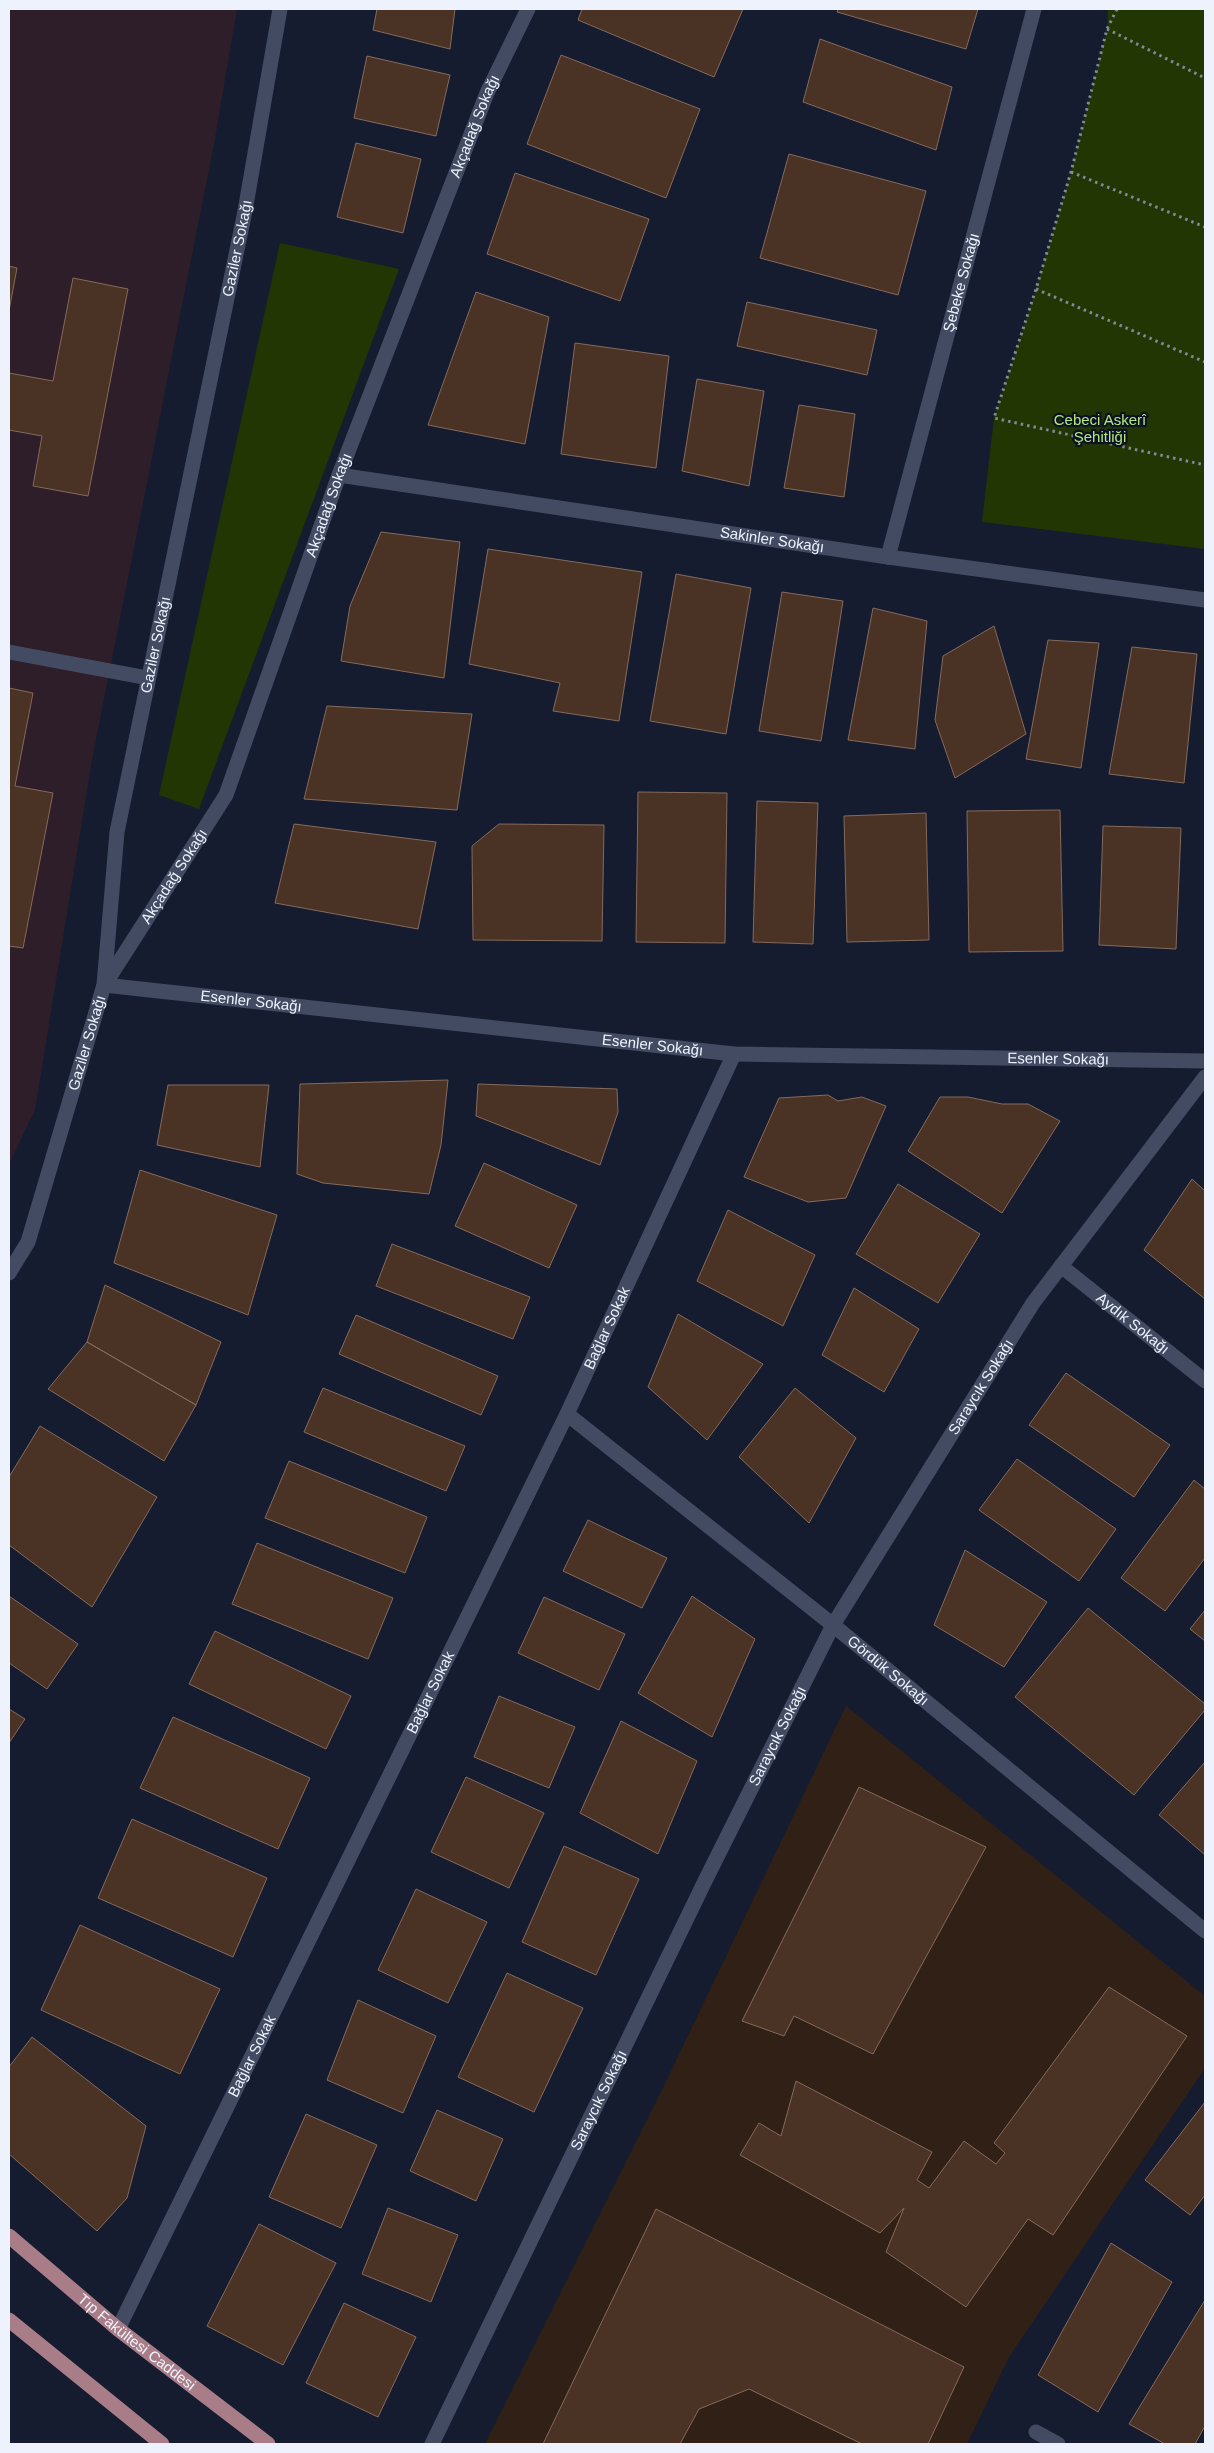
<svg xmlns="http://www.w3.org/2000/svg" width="1214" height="2453" font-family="Helvetica,sans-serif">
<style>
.education{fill:#302016}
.medical{fill:#2d1e29}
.green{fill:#223604}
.building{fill:#4a3225;stroke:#856a5c}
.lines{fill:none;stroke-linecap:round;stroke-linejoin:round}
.path{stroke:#828898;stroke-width:3;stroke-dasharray:2.5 4;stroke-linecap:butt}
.minor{stroke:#424b62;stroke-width:15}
.major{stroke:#a97d87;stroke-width:15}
.labels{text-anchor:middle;stroke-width:4.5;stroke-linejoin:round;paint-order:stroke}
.street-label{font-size:15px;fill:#edf2fd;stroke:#0c1226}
.park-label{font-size:15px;fill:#b5e87a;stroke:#0c1226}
</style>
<rect width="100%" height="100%" fill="#151c30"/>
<path class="education" d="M846,1706L1205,1996V2068L1009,2357L967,2444H485L660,2094Z"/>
<path class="medical" d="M9,9H237L214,144L92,760L35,1110L9,1164Z"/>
<path class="green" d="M1108,9H1205V549L982,522L994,418L1036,289L1071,172L1107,29Z
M280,243L399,269L199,809L159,795Z"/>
<path class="building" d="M377,9H455L450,49L373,30Z
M582,9H743L714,77L578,20Z
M838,9H978L966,49L837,12Z
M820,39L952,87L936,150L803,102Z
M561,55L700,109L666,198L527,144Z
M367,56L450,75L436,136L354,118Z
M356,143L421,159L403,233L337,217Z
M789,154L926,191L898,295L760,258Z
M515,173L649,219L620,301L487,254Z
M9,266L17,268L9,311Z
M73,278L128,289L88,496L33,486L42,436L9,430V373L53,381Z
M476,292L549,317L525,444L428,425Z
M747,302L877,330L867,375L737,346Z
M575,343L669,356L656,468L561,454Z
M697,379L764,391L749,486L682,471Z
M799,405L855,414L844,497L784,488Z
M381,532L460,542L444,678L341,661L350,606Z
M488,549L642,572L619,721L553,711L560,683L469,664Z
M676,574L751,588L726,734L650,721Z
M782,592L843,601L821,741L759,731Z
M873,608L927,621L915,749L848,740Z
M994,626L1026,734L955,778L935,720L943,656Z
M1048,640L1099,643L1081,768L1026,759Z
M1132,647L1197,654L1184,783L1109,774Z
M9,688L33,693L15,786L53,793L23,948L9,946Z
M327,706L472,714L457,810L304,799Z
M638,792L727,793L725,943L636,942Z
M757,801L818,803L813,944L753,942Z
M1060,810L1063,951L969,952L967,811Z
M926,813L929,940L847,942L844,816Z
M294,824L436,842L418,929L275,903Z
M499,824L604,825L602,941L473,940L472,846Z
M1103,826L1181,828L1176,949L1099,945Z
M448,1080L441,1145L429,1194L323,1183L297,1174L300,1084Z
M478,1084L617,1089L618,1112L600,1165L476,1116Z
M168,1085H269L260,1167L157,1145Z
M828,1095L838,1101L862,1097L886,1106L846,1198L808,1202L744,1177L779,1098Z
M940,1097H968L1002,1104H1028L1060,1121L1002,1213L908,1151Z
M484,1163L577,1205L549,1268L455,1226Z
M140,1170L277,1215L248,1315L114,1263Z
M1192,1179L1205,1191V1299L1144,1250Z
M898,1184L980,1234L938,1303L856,1254Z
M728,1210L815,1255L783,1326L697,1281Z
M392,1244L530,1297L513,1339L376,1286Z
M105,1285L221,1342L196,1405L87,1342Z
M854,1288L919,1329L884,1392L822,1355Z
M678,1314L763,1364L707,1440L648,1387Z
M356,1315L498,1376L481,1415L339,1354Z
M87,1342L196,1405L164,1461L48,1389Z
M1066,1373L1170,1445L1134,1497L1029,1425Z
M323,1388L465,1446L446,1491L304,1432Z
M795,1388L856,1438L809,1523L739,1457Z
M40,1426L157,1497L92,1607L9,1545V1477Z
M1017,1459L1116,1529L1079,1581L979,1510Z
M289,1461L427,1517L405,1573L265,1518Z
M1194,1480L1205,1489V1558L1165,1611L1121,1578Z
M588,1520L667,1558L642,1608L563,1571Z
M257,1543L393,1598L368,1659L232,1604Z
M965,1550L1047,1602L1004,1667L934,1625Z
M9,1596L78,1644L47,1689L9,1663Z
M692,1596L755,1639L712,1737L638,1693Z
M544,1597L625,1634L599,1690L518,1653Z
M1088,1608L1205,1704V1710L1134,1795L1015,1697Z
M1205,1610V1641L1190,1629Z
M215,1631L351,1696L326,1749L189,1684Z
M499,1696L575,1727L549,1788L474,1757Z
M9,1709L25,1719L9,1743Z
M173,1717L310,1778L278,1849L140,1788Z
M621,1721L697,1761L658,1854L580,1813Z
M1205,1762V1855L1159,1815Z
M466,1777L544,1813L509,1888L431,1852Z
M859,1787L986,1847L873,2054L794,2016L784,2036L742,2021Z
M132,1819L267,1878L233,1957L98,1898Z
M564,1846L639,1879L596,1975L522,1942Z
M416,1889L487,1922L448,2003L378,1970Z
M80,1925L220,1989L180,2074L41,2010Z
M507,1973L583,2008L534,2112L458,2077Z
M1109,1987L1187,2036L1053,2235L1028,2219L966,2307L886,2252L904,2208L880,2233L740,2155L759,2123L781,2136L796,2081L932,2152L917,2180L929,2188L964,2141L996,2164L1005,2153L994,2143Z
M358,2000L436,2036L403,2113L327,2080Z
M32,2037L146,2126L127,2198L97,2231L9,2154V2067Z
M1205,2102V2195L1190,2215L1145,2180Z
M437,2110L503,2139L476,2201L410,2171Z
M306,2114L377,2145L341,2228L269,2197Z
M388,2208L458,2235L431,2302L362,2274Z
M656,2209L964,2367L928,2444H862L749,2389L699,2409L680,2444H543Z
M259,2224L336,2263L283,2365L207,2326Z
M1111,2243L1172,2282L1098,2412L1038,2375Z
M1205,2300V2426L1195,2444H1165L1129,2424Z
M344,2303L416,2337L378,2417L306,2383Z"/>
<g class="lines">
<path class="path" d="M1117,9L1107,29L1071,172L1036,289L994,418L1205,465
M1107,29L1205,78
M1071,172L1205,227
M1036,289L1205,362"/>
<g class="minor">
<path id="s1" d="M339,475L888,557L1205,600"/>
<path id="s2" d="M888,557L1034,9"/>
<path d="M9,652L148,678"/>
<path id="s3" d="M105,984L226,795L339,475L487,93L528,9"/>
<path id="s4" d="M104,985L734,1054L1205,1061"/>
<path id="s5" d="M1061,1266L1205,1381"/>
<path id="s6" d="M9,1273L28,1242L104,985L117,832L245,211L280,9"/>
<path id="s7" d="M567,1414L833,1625L1205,1931"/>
<path id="s8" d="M118,2329L567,1414L734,1054"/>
<path d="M1036,2432L1058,2444"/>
<path id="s9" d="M432,2444L704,1883L833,1625L1033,1303L1205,1077"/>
</g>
<g class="major">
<path id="s10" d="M9,2236L118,2329L268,2444"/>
<path d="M9,2320L162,2444"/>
</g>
</g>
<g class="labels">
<g class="street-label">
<text dy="5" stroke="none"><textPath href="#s3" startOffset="938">Akçadağ Sokağı</textPath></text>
<text dy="5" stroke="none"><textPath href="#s6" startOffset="1054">Gaziler Sokağı</textPath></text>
<text dy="5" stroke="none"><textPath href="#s2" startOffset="284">Şebeke Sokağı</textPath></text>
<text dy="5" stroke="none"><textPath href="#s3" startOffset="532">Akçadağ Sokağı</textPath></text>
<text dy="5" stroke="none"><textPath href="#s1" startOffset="438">Sakinler Sokağı</textPath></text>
<text dy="5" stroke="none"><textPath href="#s6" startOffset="649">Gaziler Sokağı</textPath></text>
<text dy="5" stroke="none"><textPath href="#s3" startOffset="128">Akçadağ Sokağı</textPath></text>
<text dy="5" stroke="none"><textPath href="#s4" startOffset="148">Esenler Sokağı</textPath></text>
<text dy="5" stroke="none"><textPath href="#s6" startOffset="244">Gaziler Sokağı</textPath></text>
<text dy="5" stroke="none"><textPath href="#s4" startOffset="552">Esenler Sokağı</textPath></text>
<text dy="5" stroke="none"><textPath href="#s4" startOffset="958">Esenler Sokağı</textPath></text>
<text dy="5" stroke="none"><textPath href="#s5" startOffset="92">Aydık Sokağı</textPath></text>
<text dy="5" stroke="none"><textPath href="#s8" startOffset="1114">Bağlar Sokak</textPath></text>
<text dy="5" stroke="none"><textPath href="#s9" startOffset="1192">Saraycık Sokağı</textPath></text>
<text dy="5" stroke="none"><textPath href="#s7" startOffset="411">Gördük Sokağı</textPath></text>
<text dy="5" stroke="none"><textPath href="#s8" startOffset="709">Bağlar Sokak</textPath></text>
<text dy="5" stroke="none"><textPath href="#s9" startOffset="788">Saraycık Sokağı</textPath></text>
<text dy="5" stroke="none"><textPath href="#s8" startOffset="304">Bağlar Sokak</textPath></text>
<text dy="5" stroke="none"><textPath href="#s9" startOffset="382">Saraycık Sokağı</textPath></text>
<text dy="5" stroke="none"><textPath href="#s10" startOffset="166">Tıp Fakültesi Caddesi</textPath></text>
</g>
<g class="park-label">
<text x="1100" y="425">Cebeci Askerî<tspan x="1100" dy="17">Şehitliği</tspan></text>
</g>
</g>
<rect width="1214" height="2453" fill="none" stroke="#edf2fd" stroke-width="20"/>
</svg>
